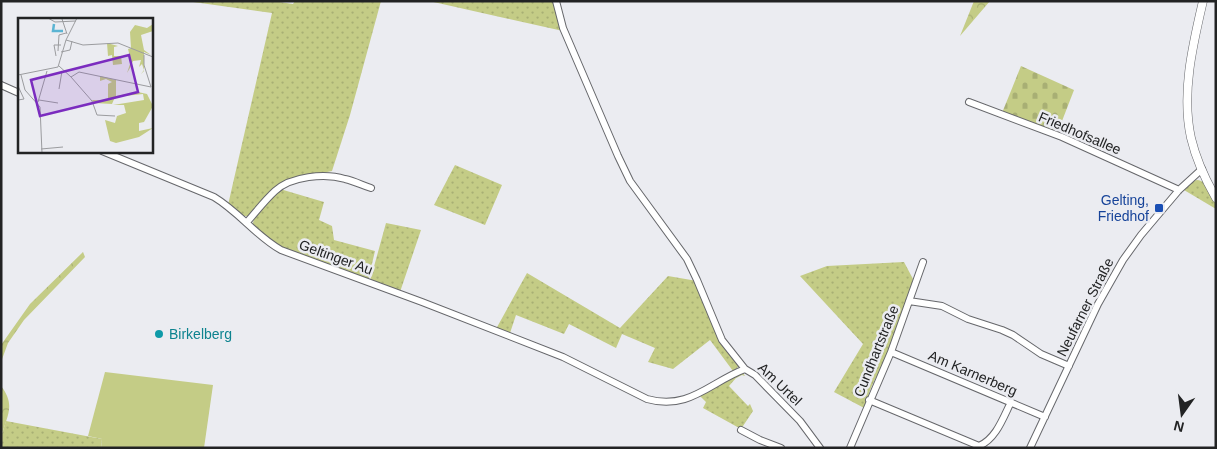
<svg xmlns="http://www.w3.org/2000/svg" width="1217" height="449" font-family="Arial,sans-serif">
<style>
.grass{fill:url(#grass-dots)}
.forest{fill:url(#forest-crowns)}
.cemetery{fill:url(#cemetery-stones)}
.garden{fill:#c4cc86}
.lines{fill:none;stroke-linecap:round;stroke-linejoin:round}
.minor-casing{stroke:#66676b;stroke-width:8}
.tertiary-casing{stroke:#66676b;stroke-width:9}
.minor{stroke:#fff;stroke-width:6}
.tertiary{stroke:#fff;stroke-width:8}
.transit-dot{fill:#1a4fb4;stroke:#ebecf1;stroke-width:2}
.culture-dot{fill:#0f9aa8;stroke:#ebecf1;stroke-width:2}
.labels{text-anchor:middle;stroke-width:5;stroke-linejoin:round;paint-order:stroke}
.street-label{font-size:14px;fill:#222324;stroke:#ebecf1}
.transit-label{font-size:14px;fill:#164399;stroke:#ebecf1;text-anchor:end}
.culture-label{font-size:14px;fill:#0d838f;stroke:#ebecf1;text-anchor:start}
.inset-river{fill:none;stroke:#5bb4d3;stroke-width:2.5}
.inset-road{fill:none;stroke:#9b9c9f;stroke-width:1}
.view{fill:#7b2cbf;fill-opacity:0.15;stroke:#7b2cbf;stroke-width:2.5}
.inset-edge{fill:none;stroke:#222324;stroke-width:2.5}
</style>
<defs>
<pattern id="grass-dots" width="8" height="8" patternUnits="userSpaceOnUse" patternTransform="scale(1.25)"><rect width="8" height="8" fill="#c4cc86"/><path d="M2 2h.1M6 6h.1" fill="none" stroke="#a8af74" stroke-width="1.8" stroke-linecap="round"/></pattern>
<pattern id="forest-crowns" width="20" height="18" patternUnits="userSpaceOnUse" patternTransform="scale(1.25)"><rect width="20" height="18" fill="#c4cc86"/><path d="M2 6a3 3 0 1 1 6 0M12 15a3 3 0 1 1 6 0" fill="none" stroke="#a8af74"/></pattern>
<pattern id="cemetery-stones" width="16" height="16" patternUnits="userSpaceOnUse" patternTransform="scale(1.25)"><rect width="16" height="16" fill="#c4cc86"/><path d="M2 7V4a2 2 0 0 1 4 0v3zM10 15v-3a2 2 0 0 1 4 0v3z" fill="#a8af74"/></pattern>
</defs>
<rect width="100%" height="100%" fill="#ebecf1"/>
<path class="grass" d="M186,1H273L293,4L295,1H381L350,115L332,171L294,179L249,216H243L228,205L272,13Z
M429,1H555L563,31Z
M455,165L502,185L485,225L434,205Z
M1197,180C1208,181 1216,198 1216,209L1184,190L1193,181Z
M280,189L324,202L319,220L332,226L334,240L375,251L368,281C332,268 277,255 253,224L254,217Z
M386,223L421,230L400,292L370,281Z
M904,262L913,279C907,303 900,329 889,352C881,371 867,388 866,409L834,392L863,344L800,276L827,266Z
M527,273L620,328L668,276L697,281L720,342L739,365L737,368L733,371L710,340L673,369L648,362L655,348L622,334L616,348L569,324L564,334L516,315L510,333L496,329Z
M743,373L745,376L742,375L736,378L729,386L748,406L750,404L753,411L741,429L703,408L706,402L700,396L737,375Z
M6,421L102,439L101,448H1V437Z"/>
<path class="forest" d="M974,1H990L960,36Z
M83,252L85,257L24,320L8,343L1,362V345L30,304Z
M1,386C16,405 7,416 1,437Z"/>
<path class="cemetery" d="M1021,66L1074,90L1057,134L1002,113Z"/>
<path class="garden" d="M105,372L213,385L204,448H101L102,439L88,436Z"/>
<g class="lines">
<g class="minor-casing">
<path id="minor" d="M556,1L563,28L618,156L630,181L687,259L697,280L722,340L745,369
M1,85L19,93
M969,102L1062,137L1179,190
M102,151L214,197C239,212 256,236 281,250L422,302L563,357L647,399C689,411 710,382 745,369L755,375L800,421L820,448
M247,222C256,212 265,200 275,191C291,176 325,173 345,179C354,181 362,185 371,188
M909,301L942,306L968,319L1002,330L1013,335L1041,354L1069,366
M891,352L1045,417
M869,400L979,446C996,439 1003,418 1011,402
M741,430L760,440L781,448
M850,448L891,352L923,262
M1030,448L1098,304L1123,260L1141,235L1179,190L1202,169"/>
</g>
<g class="tertiary-casing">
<path id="tertiary" d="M1203,1C1193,44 1181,93 1191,138C1196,159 1205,179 1216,198"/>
</g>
<use href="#minor" class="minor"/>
<use href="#tertiary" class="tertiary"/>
</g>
<rect class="transit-dot" x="1154" y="203" width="10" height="10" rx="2.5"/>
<circle class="culture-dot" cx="159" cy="334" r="5"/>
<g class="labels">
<g class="street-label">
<text transform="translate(1080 133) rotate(23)" y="5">Friedhofsallee</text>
<text transform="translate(336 257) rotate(20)" y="5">Geltinger Au</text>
<text transform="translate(1085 307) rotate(-63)" y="5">Neufarner Straße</text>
<text transform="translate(876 351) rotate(-68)" y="5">Cundhartstraße</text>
<text transform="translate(973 373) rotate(23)" y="5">Am Karnerberg</text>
<text transform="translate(780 384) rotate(44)" y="5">Am Urtel</text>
</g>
<g class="transit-label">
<text x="1149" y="205">Gelting,<tspan x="1149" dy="16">Friedhof</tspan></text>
</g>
<g class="culture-label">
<text x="169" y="339">Birkelberg</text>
</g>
</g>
<g transform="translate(18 18)">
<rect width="135" height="135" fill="#ebecf1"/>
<path d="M82,58L98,62V78L120,74L129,76L135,88L126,104L121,105V113L135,110L121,119L98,125L92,123L87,102L97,105L99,98L108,95L106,87H95L126,82L125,76L97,79L94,86L76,85L74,82H90V66L94,64L88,61L82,63Z" fill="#c4cc86"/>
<path d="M135,6V13L123,17L126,32L133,37L126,34V53L123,56L126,52L124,46L121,49L123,42L115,43L112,50L109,55L113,43L110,31L113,30L112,14L117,7L129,10Z" fill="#c4cc86"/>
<path d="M89,25L100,28L96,29V38H103L104,46L95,47L94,37L90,38Z" fill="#c4cc86"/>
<path class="inset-river" d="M36,6L35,13H45"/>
<path class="inset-road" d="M30,0L37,4L58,3M44,1L49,16M48,22L59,0M40,33L41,17L48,15M43,34L52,32L54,23M126,37V47L133,69M38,38L36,27H43M41,48L53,59L61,54L133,69M0,57L40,49L48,22L65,27L100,25L135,39M3,57L7,72L22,89L24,135M53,59L74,83L79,97L97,98M0,68L6,81L0,82M41,71L44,53M21,82L40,85M20,84L29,53M23,131L45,129"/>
<path class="view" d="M111,37L120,74L22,98L13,62Z"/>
<rect width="135" height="135" class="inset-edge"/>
</g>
<rect width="1217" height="449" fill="none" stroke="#222324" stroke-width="5"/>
<g transform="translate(1182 414) rotate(194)" stroke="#ebecf1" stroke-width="4" paint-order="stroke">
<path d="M0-4L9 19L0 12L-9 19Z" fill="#222324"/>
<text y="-8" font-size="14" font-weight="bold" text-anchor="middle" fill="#222324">N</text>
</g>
</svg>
